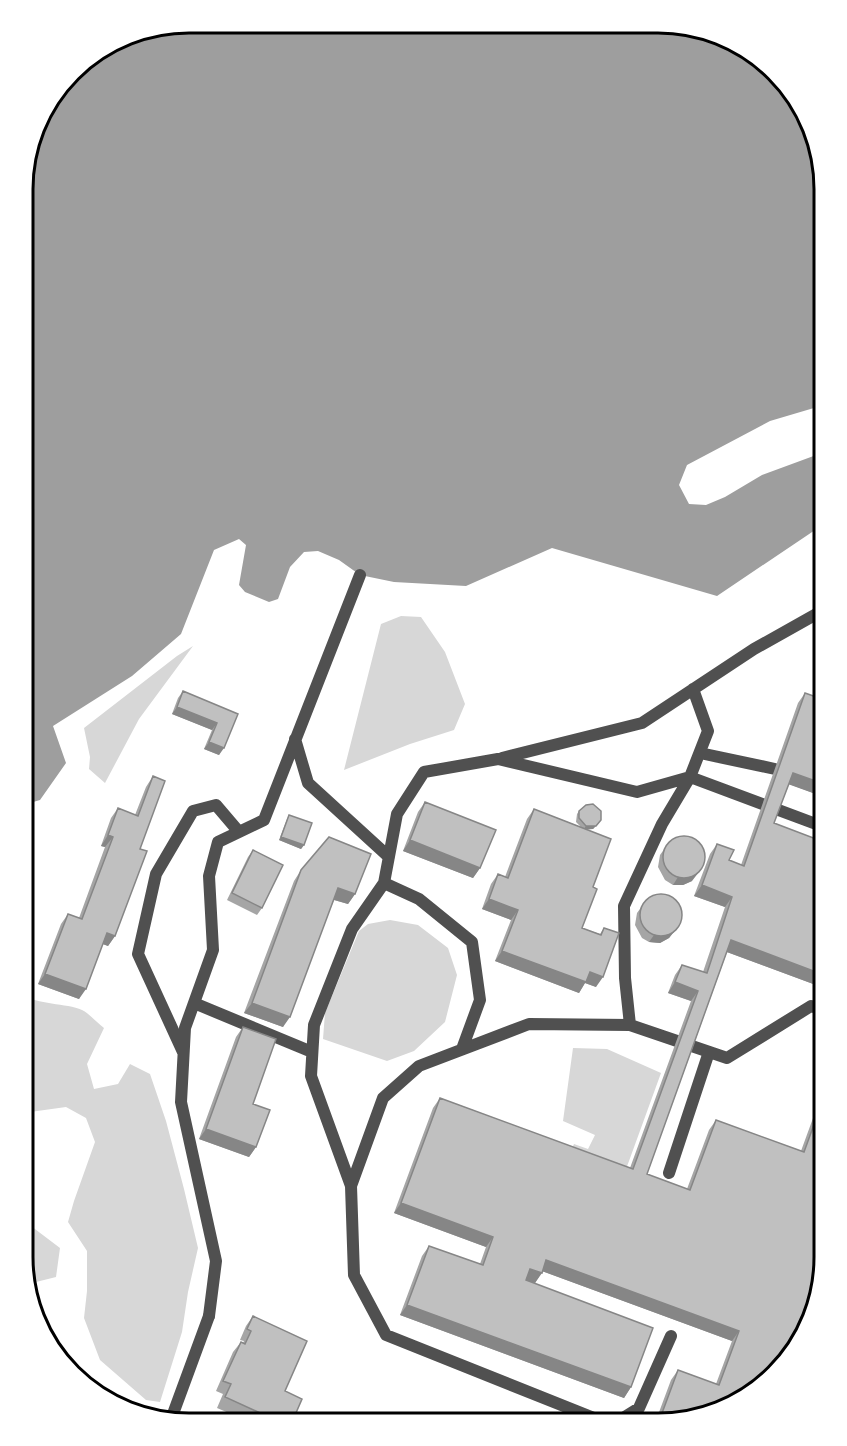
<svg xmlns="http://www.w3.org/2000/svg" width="847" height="1446" font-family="Ubuntu,sans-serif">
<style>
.green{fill:#d7d7d7}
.water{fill:#9e9e9e}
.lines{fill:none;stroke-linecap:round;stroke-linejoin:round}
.service{stroke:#505050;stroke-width:12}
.minor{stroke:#505050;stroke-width:12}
.wall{fill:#a5a5a5}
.shaded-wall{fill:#868686}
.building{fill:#c0c0c0;stroke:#868686;stroke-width:1.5}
.rim{fill:none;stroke:#000;stroke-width:3}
</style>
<rect width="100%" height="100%" fill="#fff"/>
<path class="green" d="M401,616L421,617L445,652L465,704L454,730L410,744L344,770L381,624Z
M193,646L139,719L105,783L89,769L90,757L84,728L177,656Z
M390,920L418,925L448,948L457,975L445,1022L414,1051L387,1061L323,1039L325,1013L359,931L368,924Z
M23,994C36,1005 67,1003 82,1010C90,1014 97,1023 104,1028L87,1064L94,1089L118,1084L130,1064L150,1074L166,1121L184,1189L198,1248L188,1292L182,1332L160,1402L146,1400L100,1360L84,1318L87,1291V1251L68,1222L74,1201L95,1142L86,1118L66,1107L23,1113Z
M573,1048L607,1049L661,1073L625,1172L570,1153L574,1144L588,1149L595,1135L563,1121Z
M23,1220L60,1248L56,1277L28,1284L23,1257Z"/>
<path class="water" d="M189,23L690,26L760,57L812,126L824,189V405L770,421L687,465L679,485L689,504L706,505L725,497L762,475L819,454L824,456V524L717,596L552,548L466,586L394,582L360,575L339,560L318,551L304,552L290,567L278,599L269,602L245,592L239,585L246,545L239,539L214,550L181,634L132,676L53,726L66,763L40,800L23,805L24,168L40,115L79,64L126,35Z"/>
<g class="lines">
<path class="service" d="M295,739L308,783L389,857
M700,753L775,769
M502,758L642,723L754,649L820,612H824
M384,883L397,814L424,772L498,759L637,792L690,777L708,731L693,689
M194,1003L312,1052
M630,1025L625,978L624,906L662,824L690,777L824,827
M183,1052L138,954L156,874L193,811L216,805L239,832
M669,1173L709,1052
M351,1186L311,1076L314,1025L352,929L384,883L419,899L472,942L480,1000L462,1049
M209,1316L216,1261L181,1102L185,1028L213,950L209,876L218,842L264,820L360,575
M597,1423L599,1420L386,1335L354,1275L351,1186L383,1098L419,1066L529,1024L630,1025L727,1058L811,1006L824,1010
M615,1423L639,1408L671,1336"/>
<path class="minor" d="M170,1422L209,1316"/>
</g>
<path class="wall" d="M824,673V797L789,784L774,823L824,842V988L727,952L647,1174L687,1189L709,1130L716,1120L801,1151L824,1088V1268L790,1358L658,1424L655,1423L671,1380L678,1370L716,1384L732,1341L542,1271L535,1283L526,1280L631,1387L624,1398L400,1315L422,1256L429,1246L480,1264L486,1247L394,1213L433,1108L440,1098L630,1168L691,1001L668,993L675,975L682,965L703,972L725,907L694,896L710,854L717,844L729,860L741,865L798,703L805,693L816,697Z
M183,691L238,714L219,755L204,749L212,730L172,714L178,698Z
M153,776L140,849L115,936L108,946L103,944L79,999L38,984L61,924L68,914L79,918L105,847L101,846L111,818L118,808L135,815L146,787Z
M425,802L480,868L473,878L403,851L418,812Z
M534,809L581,827L576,822L577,814L579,811L598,824L593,829H587L593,887L582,928L600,934L604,928L596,987L585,983L579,993L495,961L511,920L482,909L491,884L498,874L505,877L527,819Z
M289,815L304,845L301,849L279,840L287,819Z
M670,841L692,881L683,885H673L665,880L658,867L660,855Z
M253,850L262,908L257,915L227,900L248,857Z
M301,870L355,894L348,904L334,900L283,1027L244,1013L294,881Z
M648,898L674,932L669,938L660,943L649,942L642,938L635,925L637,913Z
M243,1027L253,1104L256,1147L249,1157L199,1139L236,1037Z
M253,1316L285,1391L292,1422H250L217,1408L223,1394L216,1391L233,1352L241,1342L243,1343L244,1341L240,1340L246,1326Z"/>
<path class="shaded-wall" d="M177,707L217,723L212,730L172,714Z
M209,742L224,748L219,755L204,749Z
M793,773L824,784V797L785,783Z
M601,820L593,829L583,830L586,826Z
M108,835L113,837L105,847L101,846Z
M281,837L304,845L301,849L279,840Z
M410,840L480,868L473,878L403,851Z
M702,868L692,881L683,885H673L678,877Z
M702,885L732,897L725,907L694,896Z
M338,888L355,894L348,904L331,899Z
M489,899L518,910L511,920L482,909Z
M679,925L669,938L660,943L649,942L654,935Z
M107,933L115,936L108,946L100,943Z
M731,940L824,975V988L724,951Z
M502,951L590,972L603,977L596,987L585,983L579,993L495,961Z
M45,974L86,989L79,999L38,984Z
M675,982L698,991L691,1001L668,993Z
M252,1003L290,1017L283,1027L244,1013Z
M206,1129L256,1147L249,1157L199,1139Z
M401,1203L493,1237L486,1247L394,1213Z
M546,1260L739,1331L732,1341L539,1270Z
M530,1269L542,1273L535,1283L523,1279Z
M407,1305L631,1387L624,1398L400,1315Z"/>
<path class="building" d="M824,683V784L793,773L774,823L824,842V975L731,940L647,1174L690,1190L716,1120L804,1152L824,1097V1268L790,1358L721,1411L658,1424L678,1370L719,1385L739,1331L546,1260L542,1273L530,1269L526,1280L653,1328L631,1387L407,1305L429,1246L483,1265L493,1237L401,1203L440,1098L633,1169L698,991L675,982L682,965L707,973L732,897L702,885L717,844L734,850L729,860L744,866L805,693L819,698Z
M183,691L238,714L224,748L209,742L217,723L177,707Z
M153,776L165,781L140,849L147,851L115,936L107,933L86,989L45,974L68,914L82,919L113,837L108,835L118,808L138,816Z
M425,802L496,830L480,868L410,840Z
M593,804L601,811V820L596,826H586L579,818V811L586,805Z
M534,809L611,839L593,887L597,889L582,928L601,935L604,928L619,933L603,977L590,972L586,982L502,951L518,910L489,899L498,874L508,878Z
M289,815L312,823L304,845L281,837Z
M663 857a21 21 0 1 1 42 0a21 21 0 1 1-42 0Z
M329,837L371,854L355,894L338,888L290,1017L252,1003L301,870Z
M253,850L283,865L262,908L232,893Z
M640 915a21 21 0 1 1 42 0a21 21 0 1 1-42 0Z
M243,1027L276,1039L253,1104L270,1110L256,1147L206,1129Z
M253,1316L307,1341L285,1391L302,1399L292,1422H280L225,1397L231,1384L223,1381L241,1342L245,1344L251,1331L247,1329Z"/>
<path d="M0 0H847V1446H0ZM189 33H658A156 156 0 0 1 814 189V1257A156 156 0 0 1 658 1413H189A156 156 0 0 1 33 1257V189A156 156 0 0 1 189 33Z" fill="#fff" fill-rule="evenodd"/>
<path class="rim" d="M189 33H658A156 156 0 0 1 814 189V1257A156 156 0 0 1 658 1413H189A156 156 0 0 1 33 1257V189A156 156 0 0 1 189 33Z"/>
</svg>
